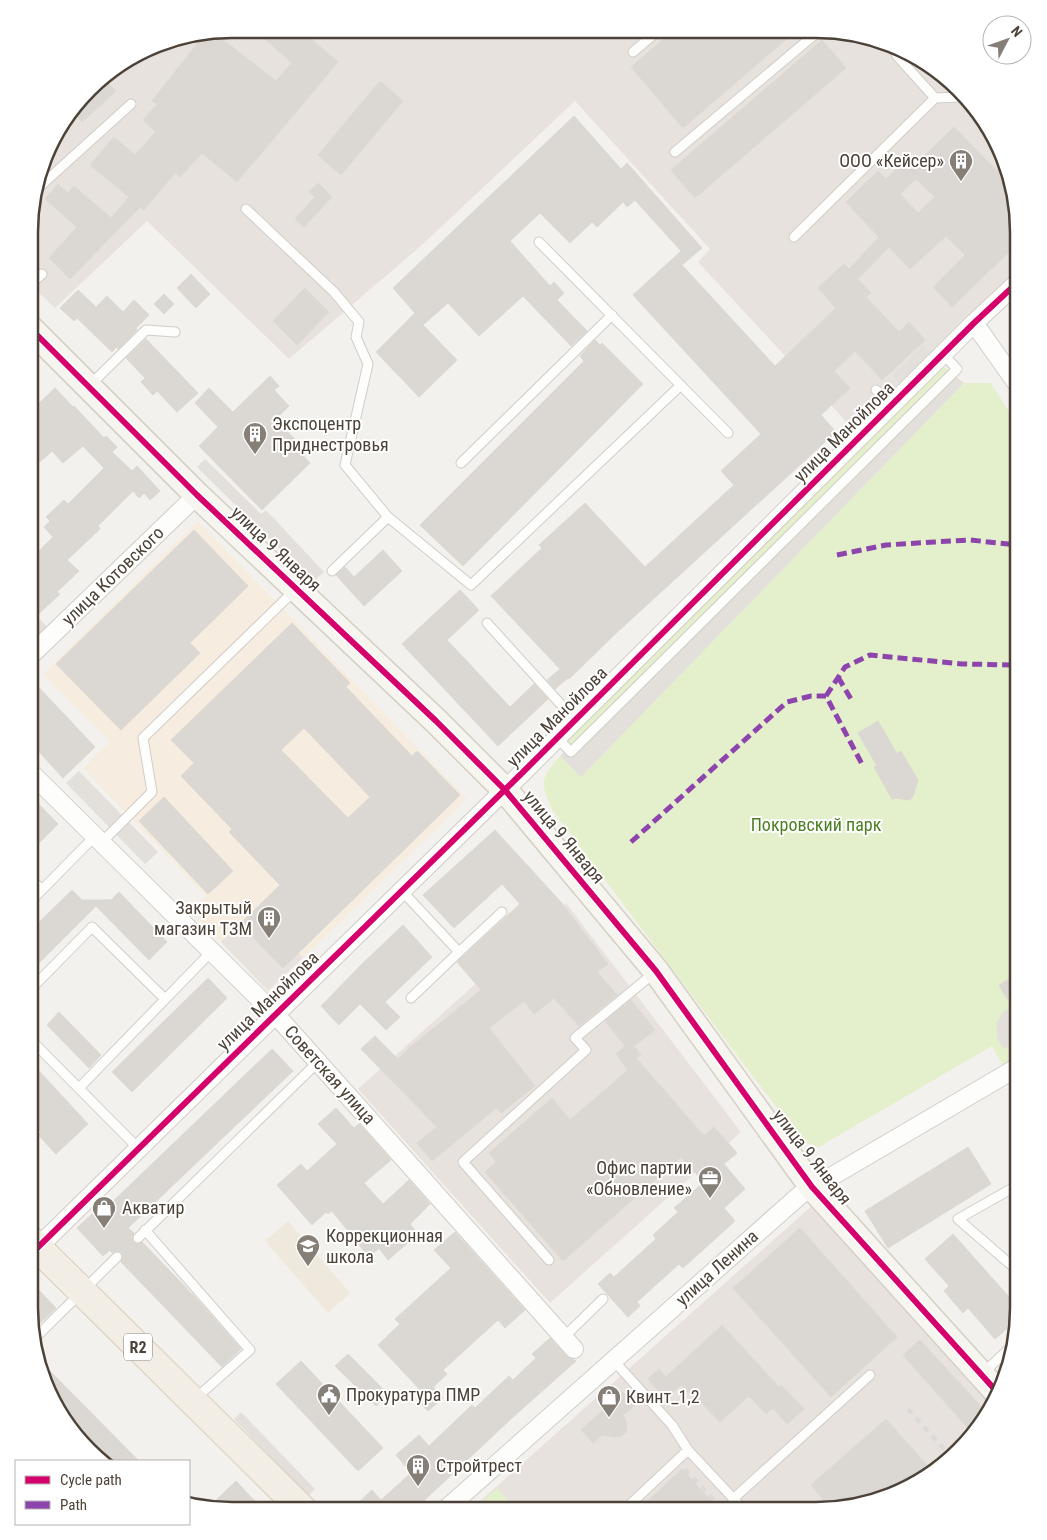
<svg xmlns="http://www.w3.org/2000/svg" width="1047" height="1540" font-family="'Roboto Condensed',sans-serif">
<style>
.commercial{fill:#f6ecdf}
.industrial{fill:#e8e2de}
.education{fill:#efe8dc}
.green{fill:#e4efcb}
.parking{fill:#e3e0dc}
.building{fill:#dbd8d3;stroke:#dcd8d2;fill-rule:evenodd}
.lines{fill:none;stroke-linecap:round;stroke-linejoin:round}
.lane-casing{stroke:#d0cdc9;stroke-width:11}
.street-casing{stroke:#d0cdc9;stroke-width:20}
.secondary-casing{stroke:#d5d0c5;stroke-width:28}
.primary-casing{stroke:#d8ccb8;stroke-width:30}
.lane{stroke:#fdfdfc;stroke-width:9}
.street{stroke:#fdfdfc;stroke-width:18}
.secondary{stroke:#f7f5f0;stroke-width:25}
.primary{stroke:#f2eee5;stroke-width:28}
.rail{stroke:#dadad9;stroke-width:4;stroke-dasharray:6 6;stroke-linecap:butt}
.quiet{stroke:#8e44ad;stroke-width:5;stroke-dasharray:10 5;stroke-linecap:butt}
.cycleway-casing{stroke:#fff;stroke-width:9}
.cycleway{stroke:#d6006c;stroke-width:6}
.labels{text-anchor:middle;stroke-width:4;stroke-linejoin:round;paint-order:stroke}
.shield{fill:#fff;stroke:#827b73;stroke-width:1}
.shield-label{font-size:16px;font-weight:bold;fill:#4c4237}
.poi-label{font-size:18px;fill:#4c4237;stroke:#fff;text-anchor:start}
.street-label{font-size:18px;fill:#4c4237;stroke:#fff}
.park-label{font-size:18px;fill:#4c7f22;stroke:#fff}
.rim{fill:none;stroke:#4c4237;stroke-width:2.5}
</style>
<rect width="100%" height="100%" fill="#f3f1ed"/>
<path class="commercial" d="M198,521L467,799L303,958L255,909L221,942L191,911L206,896L83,768L110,742L43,674Z"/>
<path class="industrial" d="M232,29L842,31L893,44L939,71L997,142L1018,232V273L854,430L698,262L710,249L575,101L423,244L289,359L147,221L55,308L30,284L31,205L56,131L98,79L166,40Z
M566,903L741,1132L550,1303L358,1089Z
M255,909L303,958L268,991L221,942Z
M815,1203L993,1403L984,1421L949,1461L905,1490L815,1511L470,1510Z"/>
<path class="education" d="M288,1221L350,1293L328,1313L265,1241Z"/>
<path class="green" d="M942,365L949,371L571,746L565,740Z
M964,383H991L1018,426V1058L1003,1066L992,1046L819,1147L802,1141L553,811C540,783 539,780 560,756L581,777Z
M497,1488L511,1504L504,1510H473Z"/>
<path class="parking" d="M923,345L934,357L902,386L892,375Z
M949,371L964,383L581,777L560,756Z
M205,459L261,514L266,510L324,572L313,582L197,467Z
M40,619L48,628L30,646V629Z
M79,771L158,852L145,864L66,783Z
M1018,1003V1040L1004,1049L997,1039L996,1024L1003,1012Z
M241,1412L315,1489L308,1496L234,1419Z"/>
<path class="building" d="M254,29H299L338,62L237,182L202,153L180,177L175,173L144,210L140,207L70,279L49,258L77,227L45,199L58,184L68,193L74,186L111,218L129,197L90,165L114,137L135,155L156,132L143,120L157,104L152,101L197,44L188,36L213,32L276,81L292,63Z
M674,30H797L683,128L631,67Z
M822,40L846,68L695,198L671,170Z
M102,77L116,91L82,122L72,111L98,79Z
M380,81L403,101L341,175L318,155Z
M574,116L621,169L627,163L702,248L682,265L775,366L836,308L818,288L844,264L849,269L879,237L846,202L878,171L886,179L910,156L917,163L954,127L1006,180L1018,232V243L952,307L933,287L965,255L946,236L910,269L889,247L858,279L871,293L866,297L899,332L909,322L925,340L882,380L855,351L834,371L850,388L821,415L836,432L613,636L569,679L568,678L555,689L547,680L560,669L491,596L542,548L539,545L585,503L645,567L734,485L721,471L761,434L633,295L681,251L635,200L627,207L623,202L597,227L592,222L570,243L540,213L510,241L550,286L554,282L564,293L557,300L587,331L571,346L523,296L479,336L448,303L423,325L457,360L419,397L376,352L415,313L393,288ZM916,179L935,197L918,213L900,194Z
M318,183L332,197L304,227L295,219L315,197L309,192Z
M191,274L210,294L196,308L177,288Z
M305,288L329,312L297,345L273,321Z
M78,290L96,307L107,296L123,312L134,300L149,315L136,328L137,330L118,349L116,347L112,352L77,318L74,321L60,308Z
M164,294L174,304L164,314L154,304Z
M146,339L198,393L177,412L157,391L153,395L141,382L145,378L126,358Z
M595,340L600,345L602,343L643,384L463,566L420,525L584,361L580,356Z
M270,376L279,386L274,390L289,406L275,420L299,443L295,447L310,463L262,510L199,446L218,427L195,403L209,388L233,412Z
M55,388L73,407L74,406L104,438L106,436L117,447L112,452L132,471L137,466L160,491L150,500L144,493L139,498L133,491L98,526L100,529L67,560L79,571L57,592L60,594L30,622V560L53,537L44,527L50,521L46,517L64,500L68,504L104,468L83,446L63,463L52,451L40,462L30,451V412Z
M194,530L248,586L190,643L200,653L121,730L56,664Z
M383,550L402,571L364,606L336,575L345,567L354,577Z
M460,590L479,610L447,640L510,707L534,684L548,699L498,746L402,644Z
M292,623L350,683L346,687L412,756L417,751L460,795L283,968L240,924L280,885L229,832L232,829L181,776L194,763L171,740ZM304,728L370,797L348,818L281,750Z
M30,678L95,747L63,778L30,742Z
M878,721L897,754L901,751L918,780L913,796L911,799L907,800L897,798L892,799L874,767L877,766L858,733Z
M30,795L58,824L29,853L30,808Z
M164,797L233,871L208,894L139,821Z
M495,830L560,901L608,964L597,972L617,995L579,1026L554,998L534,1014L524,1001L489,1028L535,1086L501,1113L496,1108L432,1161L417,1143L437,1127L361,1049L375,1036L398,1059L409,1048L481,990L457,962L520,904L502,884L454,928L423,895Z
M72,890L82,900H111L119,892L167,942L149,960L96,906L29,973V932Z
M403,925L432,957L385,1002L400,1017L386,1030L360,1004L339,1025L321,1006L361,965Z
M1018,974V992L1007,999L999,985Z
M208,978L227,998L132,1092L112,1072Z
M631,1000L655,1030L634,1046L641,1055L636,1058L704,1136L714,1127L737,1153L724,1164L745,1189L724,1208L735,1221L683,1268L679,1264L637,1302L640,1306L628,1317L598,1284L610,1273L614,1277L656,1239L653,1235L678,1212L674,1208L704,1182L681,1157L563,1261L485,1172L496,1162L489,1153L552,1098L570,1120L628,1070L616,1054L625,1046L605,1021Z
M59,1012L101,1055L89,1068L47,1025Z
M272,1049L293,1071L128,1228L134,1233L132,1237L133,1242L137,1244L142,1242L196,1298L241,1349L222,1367L121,1262L123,1256L121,1252L116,1251L112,1253L110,1250L103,1256L77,1228L105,1202L108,1206Z
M39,1071L88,1124L56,1154L38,1135L41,1132L29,1119V1080Z
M336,1108L354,1128L359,1124L391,1160L364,1183L383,1204L409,1180L430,1204L410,1224L418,1234L388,1260L379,1248L369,1257L332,1211L328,1214L326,1212L312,1225L277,1185L301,1164L307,1171L337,1144L318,1124Z
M968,1147L991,1184L888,1248L865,1211Z
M800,1228L897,1337L831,1397L733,1288Z
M455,1232L525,1310L505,1328L498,1320L443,1370L447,1374L425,1395L378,1345L400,1324L395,1319L451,1268L434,1250Z
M953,1234L1018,1307V1319L995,1339L968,1308L963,1313L944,1291L949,1286L925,1259Z
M29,1280L56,1308L34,1329L29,1308Z
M722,1325L779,1387L781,1385L804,1409L787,1424L773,1408L766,1414L749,1396L720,1422L702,1403L700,1405L681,1385L667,1397L661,1394L648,1379L659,1369L666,1377Z
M550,1338L566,1356L576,1361L512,1418L414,1510H362L357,1504L372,1490L381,1500L411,1473L396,1455L419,1435L429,1446L472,1405L475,1408L509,1376L513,1380L536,1358L532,1354Z
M920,1340L988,1414L984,1421L973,1434L903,1355Z
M348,1354L388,1394L376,1406L335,1366Z
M301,1361L383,1448L358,1471L276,1384Z
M41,1362L139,1461H102L50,1398Z
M433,1387L443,1398L428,1411L418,1401Z
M623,1392L635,1405L623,1415L627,1424L626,1432L621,1436L615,1437L602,1435L593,1443L581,1430Z
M886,1419L933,1472L905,1490L831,1508L811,1485Z
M682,1469L720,1511H637Z
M236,1481L263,1510H206Z"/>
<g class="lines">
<g class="lane-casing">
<path id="lane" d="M890,43L898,57L935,98L960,97
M633,52L659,30
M675,152L820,30
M36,190L131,104
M246,209L334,292L359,322L356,337L368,364L345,465L388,517L471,585L681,385
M794,237L935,98
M539,242L728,433
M30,285L42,274
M89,386L146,330L175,332
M876,390L891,405
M461,463L612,315
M332,571L388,517
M487,623L575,720
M557,738L571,752L957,369L943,354
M102,842L152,792L143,738L294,591
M29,877L42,890
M402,891L459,952L502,912
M29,903L95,836
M29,991L92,927L165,999
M411,998L459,952
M29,1038L139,1149
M79,1088L211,952
M145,1230L250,1350L196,1398
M138,1238L319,1061
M549,1260L463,1162L586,1050L575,1038L654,973
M1018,1271L958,1219L1018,1185
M36,1337L117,1257
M564,1337L603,1299
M613,1360L672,1425L688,1450
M982,1374L1013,1345
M733,1499L870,1375
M623,1511L688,1450L745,1511"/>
</g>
<g class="street-casing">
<path id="street" d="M974,323L1018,385
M30,656L197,495
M30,772L276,1015L574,1349
M31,1254L522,773L974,323L1018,282
M445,1510L800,1195L1018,1067"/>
</g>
<g class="secondary-casing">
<path id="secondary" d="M30,328L197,495L436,721L505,790L656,971L812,1187L998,1393"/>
</g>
<g class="primary-casing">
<path id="primary" d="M29,1239L303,1510"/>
</g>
<use href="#lane" class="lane"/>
<use href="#street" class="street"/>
<use href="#secondary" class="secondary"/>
<use href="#primary" class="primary"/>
<path class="rail" d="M908,1409L952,1458
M685,1469L724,1511"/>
<path class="quiet" d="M837,555L886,545L934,542L970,540L1018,545
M838,677L851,699
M826,696L845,667L870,655L962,664L1018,665
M631,842L787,702L811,696H826L863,766"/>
<g class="cycleway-casing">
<path id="cycleway" d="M30,328L197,495L436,721L505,790L656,971L812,1187L998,1393
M29,1256L522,773L974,323L1018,282"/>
</g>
<use href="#cycleway" class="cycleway"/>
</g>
<defs>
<g id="building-pin" transform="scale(1.25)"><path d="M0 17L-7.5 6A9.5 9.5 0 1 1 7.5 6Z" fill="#867f77" stroke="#fff"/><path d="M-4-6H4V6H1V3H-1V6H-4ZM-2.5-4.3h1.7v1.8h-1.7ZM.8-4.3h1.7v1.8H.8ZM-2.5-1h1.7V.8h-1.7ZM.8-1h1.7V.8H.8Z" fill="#fff"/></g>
<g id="office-pin" transform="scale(1.25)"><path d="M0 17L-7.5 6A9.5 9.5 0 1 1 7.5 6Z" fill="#867f77" stroke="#fff"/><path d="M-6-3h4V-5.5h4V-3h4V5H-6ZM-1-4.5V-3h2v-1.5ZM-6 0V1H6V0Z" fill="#fff"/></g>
<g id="shop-pin" transform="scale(1.25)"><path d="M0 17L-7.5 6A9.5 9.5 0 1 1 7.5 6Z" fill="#867f77" stroke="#fff"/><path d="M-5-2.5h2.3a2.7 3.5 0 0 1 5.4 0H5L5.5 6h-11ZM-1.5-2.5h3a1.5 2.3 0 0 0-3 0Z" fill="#fff"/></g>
<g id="school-pin" transform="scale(1.25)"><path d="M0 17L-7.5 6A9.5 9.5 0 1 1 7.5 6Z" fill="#867f77" stroke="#fff"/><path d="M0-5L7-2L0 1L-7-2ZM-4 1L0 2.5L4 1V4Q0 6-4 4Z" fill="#fff"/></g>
<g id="civic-pin" transform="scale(1.25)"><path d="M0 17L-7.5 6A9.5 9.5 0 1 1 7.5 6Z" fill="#867f77" stroke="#fff"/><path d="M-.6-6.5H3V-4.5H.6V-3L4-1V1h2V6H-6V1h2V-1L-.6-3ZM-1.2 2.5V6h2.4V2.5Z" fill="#fff"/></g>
</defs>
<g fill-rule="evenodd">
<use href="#building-pin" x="961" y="161"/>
<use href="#building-pin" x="255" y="434"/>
<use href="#building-pin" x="269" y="918"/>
<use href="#office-pin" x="710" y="1178"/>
<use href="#shop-pin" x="104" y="1208"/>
<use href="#school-pin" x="308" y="1246"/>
<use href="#civic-pin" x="329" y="1395"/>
<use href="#shop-pin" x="609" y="1397"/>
<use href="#building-pin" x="418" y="1466"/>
</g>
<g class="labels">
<rect class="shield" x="124" y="1333.5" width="28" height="27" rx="4"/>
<g class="shield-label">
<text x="138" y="1353">R2</text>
</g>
<g class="poi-label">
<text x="944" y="167" text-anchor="end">ООО «Кейсер»</text>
<text x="272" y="430">Экспоцентр<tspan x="272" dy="21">Приднестровья</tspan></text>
<text x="252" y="914" text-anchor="end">Закрытый<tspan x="252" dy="21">магазин ТЗМ</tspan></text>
<text x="692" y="1174" text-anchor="end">Офис партии<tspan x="692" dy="21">«Обновление»</tspan></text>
<text x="122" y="1214">Акватир</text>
<text x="326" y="1242">Коррекционная<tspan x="326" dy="21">школа</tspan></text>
<text x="346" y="1401">Прокуратура ПМР</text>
<text x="626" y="1403">Квинт_1,2</text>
<text x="436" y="1472">Стройтрест</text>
</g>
<g class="street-label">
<text transform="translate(844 432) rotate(-45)" y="6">улица Манойлова</text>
<text transform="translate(276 549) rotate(43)" y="6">улица 9 Января</text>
<text transform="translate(113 576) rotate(-44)" y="6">улица Котовского</text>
<text transform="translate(557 717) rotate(-45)" y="6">улица Манойлова</text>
<text transform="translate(564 837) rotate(50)" y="6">улица 9 Января</text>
<text transform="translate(268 1001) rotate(-44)" y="6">улица Манойлова</text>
<text transform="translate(330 1075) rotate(48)" y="6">Советская улица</text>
<text transform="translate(812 1157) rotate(52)" y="6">улица 9 Января</text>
<text transform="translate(717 1268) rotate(-42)" y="6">улица Ленина</text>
</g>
<g class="park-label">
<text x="816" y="831">Покровский парк</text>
</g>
</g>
<path d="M0 0H1047V1540H0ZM232 38H816A194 194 0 0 1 1010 232V1308A194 194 0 0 1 816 1502H232A194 194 0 0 1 38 1308V232A194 194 0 0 1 232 38Z" fill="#fff" fill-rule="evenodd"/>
<path class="rim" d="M232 38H816A194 194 0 0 1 1010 232V1308A194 194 0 0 1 816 1502H232A194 194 0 0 1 38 1308V232A194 194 0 0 1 232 38Z"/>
<rect x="15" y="1460" width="175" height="65" fill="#ffffff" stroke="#b7b3af"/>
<rect x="25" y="1476" width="25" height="8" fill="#d6006c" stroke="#b7b3af"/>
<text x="60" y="1485" font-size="15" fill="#4c4237">Cycle path</text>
<rect x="25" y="1501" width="25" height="8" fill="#8e44ad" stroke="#b7b3af"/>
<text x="60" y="1510" font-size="15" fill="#4c4237">Path</text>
<g transform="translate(1007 40) rotate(49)"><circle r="24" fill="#ffffff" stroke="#b7b3af"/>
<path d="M0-4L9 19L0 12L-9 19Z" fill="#867f77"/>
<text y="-8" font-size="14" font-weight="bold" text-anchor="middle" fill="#4c4237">N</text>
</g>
</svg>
